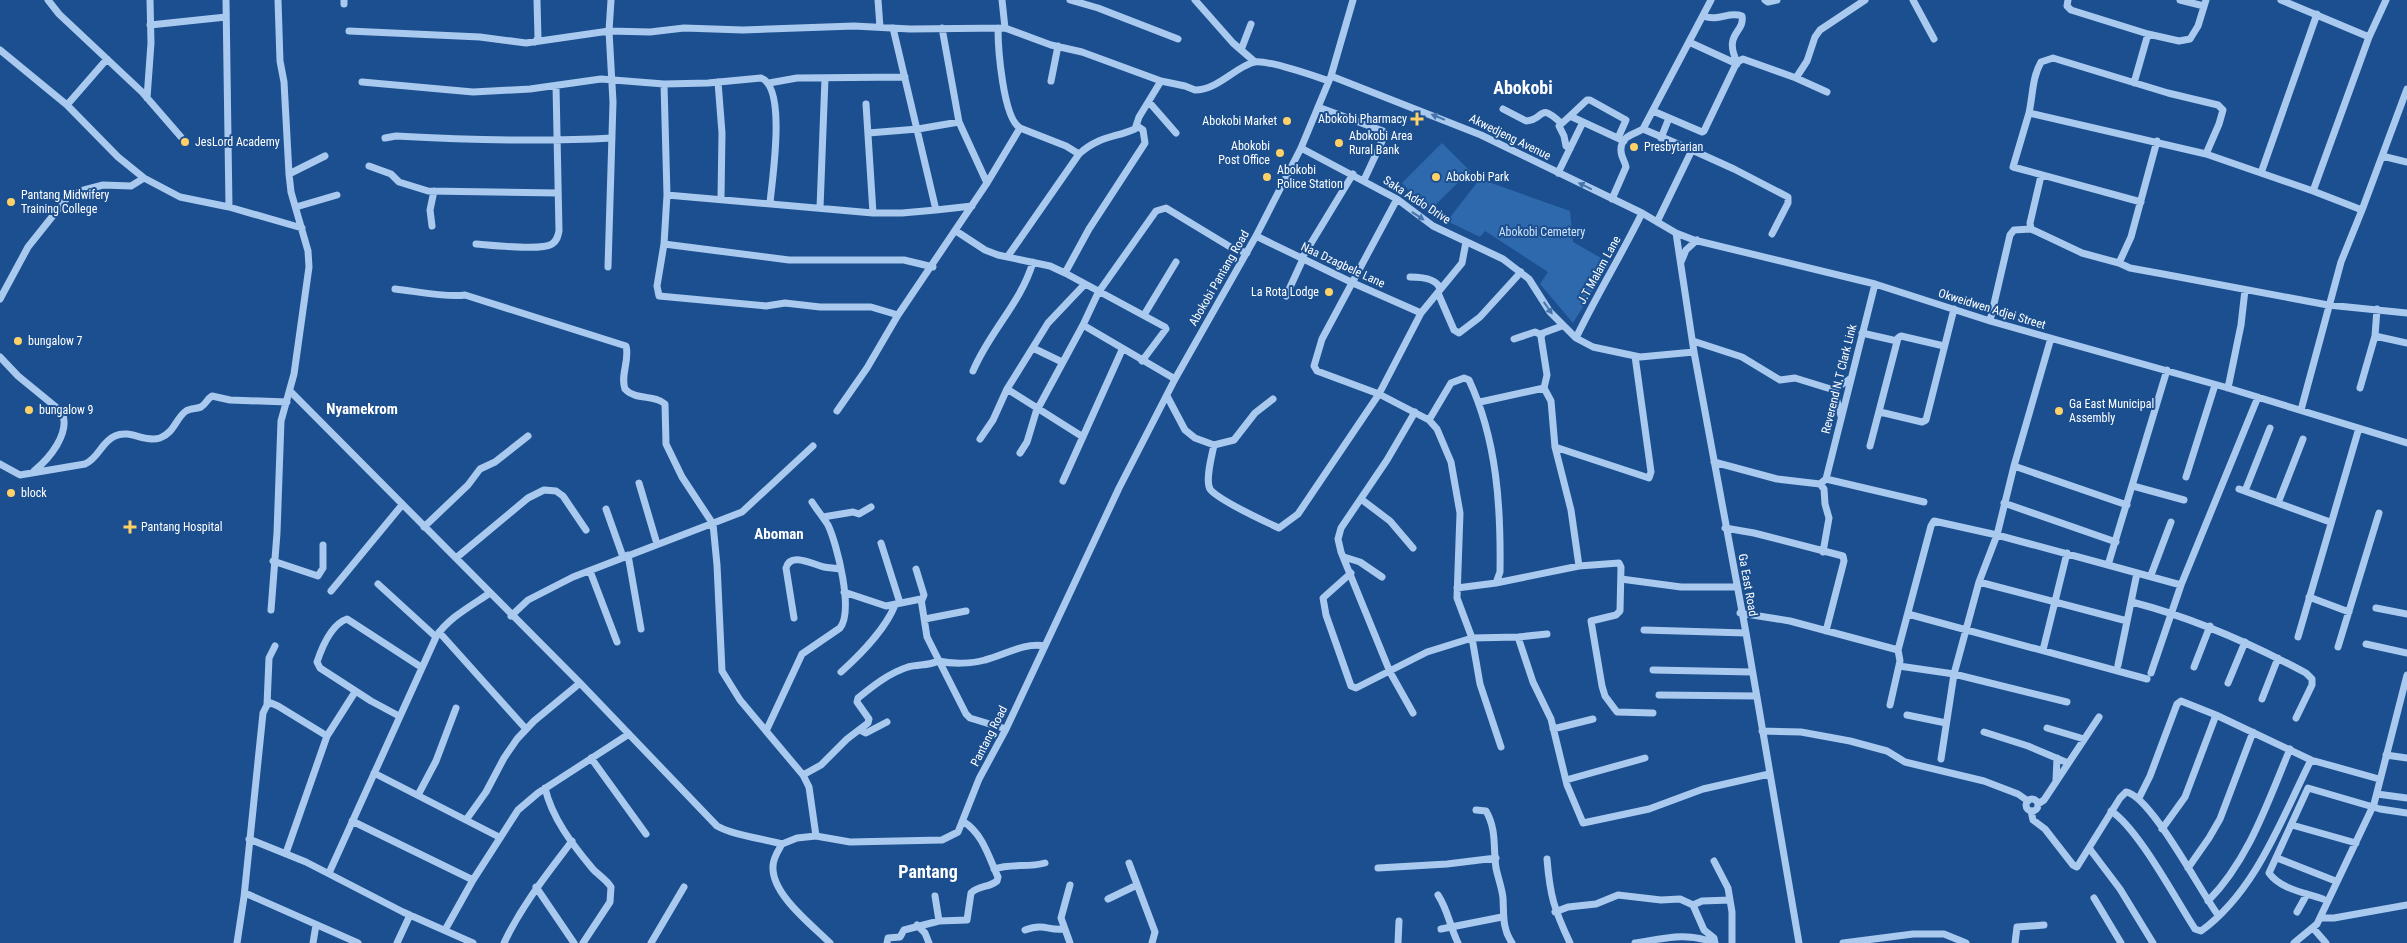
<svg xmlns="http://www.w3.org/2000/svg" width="2407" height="943" font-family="'Roboto Condensed',sans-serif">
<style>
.green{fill:#2e69ad}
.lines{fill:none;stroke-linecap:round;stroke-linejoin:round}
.minor{stroke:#a9c9ee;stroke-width:7}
.oneway{fill:#4674ac}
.poi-dot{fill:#ffd166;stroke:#1b4f8f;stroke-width:2}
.labels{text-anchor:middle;stroke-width:4;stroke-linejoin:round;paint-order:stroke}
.poi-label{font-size:12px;fill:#fff;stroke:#1b4f8f;text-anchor:start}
.street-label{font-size:12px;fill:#fff;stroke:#1b4f8f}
.park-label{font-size:12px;fill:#cfe3fa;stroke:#1b4f8f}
.quarter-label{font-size:15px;font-weight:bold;fill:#fff;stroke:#1b4f8f}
.district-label{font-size:18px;font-weight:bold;fill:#fff;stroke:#1b4f8f}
</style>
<rect width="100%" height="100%" fill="#1b4f8f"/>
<path class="green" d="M1442,143L1470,171L1429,211L1402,183Z
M1480,179L1570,211L1573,242L1610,263L1573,323L1540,284L1548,272L1485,231L1480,237L1447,221Z"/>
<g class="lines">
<path class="minor" d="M48,0L59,14L142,92L181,137
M226,0L229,207
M344,0V4
M878,0L880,27
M1002,0L1005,28
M1070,0L1098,8L1178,39
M1195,0L1233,43L1255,62
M1765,0L1768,2L1777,0
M1913,0L1934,39
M2068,0L2067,6L2071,10L2148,34
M2180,0L2204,6
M2281,0L2369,37
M1703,16C1720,22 1728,11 1742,16C1745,33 1723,33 1737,62
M150,25L226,17
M349,31L480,37L526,43L609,31L650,32L684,28L743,30L854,26L910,29L1005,28L1051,45L1082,52L1161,81L1185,86L1195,90C1217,90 1234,68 1254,62C1267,59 1314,76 1329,81
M535,42L538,38L537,0
M1689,42L1737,64
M0,50L67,105L118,157L144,178L180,197L229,207L302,228
M1241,50L1251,24
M1331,76L1481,135L1642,213L1676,233L1694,352L1746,633L1799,943
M1796,78L1807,61L1815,37L1820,30L1865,0
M1051,81L1058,46
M362,82L473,92L530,89L601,79L664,84L708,83L761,78C787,87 772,180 770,203
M718,82L722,133L721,198
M769,83L797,78L905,77
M2134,83L2148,34L2179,41L2190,39L2198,26L2206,0
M664,84L667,195L664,244L657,286L659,296L766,306L785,303L820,307H871L898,315L987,183L1020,128C1003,118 998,48 998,28
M147,98L151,43L150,0
M1149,102L1176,133
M866,104L873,213
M67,105L107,59
M1318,107L1383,131L1384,137L1364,180
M1503,109L1526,121C1546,120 1537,101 1561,123
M1653,111L1702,132L1704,131L1737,62L1743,59L1796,78L1827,92
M2029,113L2013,167L2141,202
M1570,116L1587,100H1590L1626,120L1618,138
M959,122L987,183
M1020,128L1066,146L1079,154
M1643,129L1692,150L1657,222
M868,133L918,129L959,122L942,28
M385,138L396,136C468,140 540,142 612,138
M1661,138L1669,118
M2157,141L2131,237L2119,263L2130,268L2163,274L2328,305L2407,313
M1301,148L1397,199L1433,226L1503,259L1529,279L1550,312L1576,338L1593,347L1640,357L1694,352
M1570,149L1566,146L1564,136L1559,126L1570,116L1624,141
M1692,150L1734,169L1788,197V203L1772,234
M2206,154L2219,124L2223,110L2218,105L2168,93L2053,58L2041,62C2032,78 2033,95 2029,113L2206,154L2313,191L2362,210
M2382,156L2407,162
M369,166L391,174L399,182L428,191L558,193
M1558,173L1583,122
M2261,173L2317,14
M289,174L325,156
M2041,176L2030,223L2031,229L2082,253L2119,263
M2313,191L2369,37L2386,0
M667,195L873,213H902L936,210L893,28
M1397,199L1322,339L1314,366L1317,371L1379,394L1429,420L1437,429L1451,462L1460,513L1457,598L1472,638L1480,684L1501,747
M1612,199L1626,167C1625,161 1621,157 1621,151C1620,136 1633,135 1643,129L1711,0
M296,207L337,195
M820,208L825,78
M936,210L972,206
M432,226L430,210L434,191
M956,231L985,250L998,255L1050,266L1065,273L1089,229L1145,143L1143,130L1137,126
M1676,233L1694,240L1875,284L1990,321L2228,388L2407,443
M1256,236L1353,283L1421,313
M476,244C490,245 541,251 552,244C557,241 558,236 559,231L556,86
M664,244L789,260H904L933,267
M1008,256L1079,154C1099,136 1114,138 1135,129L1139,117L1161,81
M1302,258L1353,174
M1681,262L1686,250L1697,240
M608,267L613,102L609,31L611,0
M1065,273L1165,327L1166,329L1142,361
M1410,277C1421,277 1437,278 1440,289
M395,289C415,291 447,298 465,295L626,346C630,360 620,375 625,389C636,401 654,394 665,404L666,444L682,477L713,524L717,565L722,671L740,700L803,775L809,787L816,836
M1438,293L1454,330L1459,333L1480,317L1521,272
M1286,296L1303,259
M0,299L28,247L67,198L84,190L103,185L131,186L144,178
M2377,309L2375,336L2407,343
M1144,315L1176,262
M1990,321L2010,235L2014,230L2031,229
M1083,325L1098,293L1156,211L1166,208L1232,248L1247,253
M1562,326L1543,333L1541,337L1547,375L1544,388L1551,401L1555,447L1571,510L1579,566
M1862,333L1897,341
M1576,338C1596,296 1621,256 1642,213
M1514,339L1535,332L1542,335
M1693,341L1742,357L1780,380L1795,378L1834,390
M1033,348L1062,362
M0,357L18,376L62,412C71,433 49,459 34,471
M973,371C989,332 1021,303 1033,262
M2228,388L2241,325L2245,290
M2360,388L2375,336
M1007,389L1083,437
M1834,390L1841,416
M1834,390L1851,378
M290,391L580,683L717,826C735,836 761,838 782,844
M1167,396L1185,430L1195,438L1214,445L1234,440L1255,413L1273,399
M1480,402L1544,388
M2301,410L2341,262L2362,210L2407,89
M837,411L867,368L898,315
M1880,412L1922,422L1926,420L1954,309
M1429,420L1451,383L1464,378L1469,380C1497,440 1501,507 1500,572L1496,583
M980,439L993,420L1007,389L1048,323L1084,285
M1214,445C1212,455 1205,480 1210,489C1217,499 1266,522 1279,528L1298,514L1379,394L1421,313L1462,263L1466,242
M1870,446L1898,338L1901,336L1944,346
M1555,447L1649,478L1651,472L1635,356
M1020,453L1027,442L1036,412L1083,325L1175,379
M1714,462L1777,479L1820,484L1826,479
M0,464L20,475L85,464C99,458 101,442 115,436C130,429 145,443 160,438C174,433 176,418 186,411C191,408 197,409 201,407C206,404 207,399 212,396L230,400L287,402
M2014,466L2127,505
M2186,477L2215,385
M1826,479L1875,284
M1826,479L1924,502
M1063,481L1122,350
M639,483L657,544
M1820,484L1824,489L1825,504L1829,518L1823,552
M2133,486L2184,500
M2239,489L2330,522
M2245,491L2270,428
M1361,499L1390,521L1413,548
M2004,503L2116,542
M2278,503L2303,439
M606,509L623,557
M823,517L853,512L859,514L871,507
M424,527L468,485L480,469L495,462L528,436
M1725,528L1754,533L1843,556L1844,561L1826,631
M881,543L900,603
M628,555L641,629
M1344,557L1360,562L1382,577
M456,558L528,498L544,490L556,491L563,496L586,530
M273,561L318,576L323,568V545
M2108,565L2181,585
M916,569L924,595L922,600
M590,571L617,642
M1351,573L1323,598L1326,615L1351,686L1356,688L1427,652L1472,638L1518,637L1547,634
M2151,575L2171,522
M1621,579L1681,587H1737
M1979,582L2127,621
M378,584L436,637
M1457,588L1496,583L1579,566L1619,563L1621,567L1620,611L1616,615L1591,621L1602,686L1605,696L1617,712L1653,713
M331,591L402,505
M844,592L886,606L921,599L927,637L966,714L970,718L1006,729
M2309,597L2349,612
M2132,602C2194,618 2250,643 2306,673L2312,679V685L2296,718
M2376,608L2407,614
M271,610L277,533L281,421L294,374L309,267L308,251L291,192L289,174L284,82L280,61L278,0
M1740,613L1790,621L1898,650L1900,661L1890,705
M1908,614L2147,679
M511,616L528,600L573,577L742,512L813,446
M794,618L786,568C790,551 814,565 824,567C829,568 835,568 840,569
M925,619L966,611
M1644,630L1746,633
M439,632L526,729
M1518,637L1533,682L1551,719L1567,785L1583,823L1649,809L1703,789L1769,774
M2298,637L2359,428
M2366,644L2407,653
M2338,647L2379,513
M1898,650L1931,526L1934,521L1997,535L2108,565L2167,370
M2043,650L2067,553
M2118,665L2137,573
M1899,666L1954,674L2067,702
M2194,667L2210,626
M1653,670L1752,672
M841,672C860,655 886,628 895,605
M2151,673L2181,585L2258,397
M2228,683L2245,642
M1659,695L1756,696
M2262,699L2278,658
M267,705L269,658L275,646
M1413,713L1390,672L1341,552L1338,539L1341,528L1387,460L1415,412
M1907,715L1946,723
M399,716L371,701L320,668L317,662C322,647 332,624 347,619L421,667
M2047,728L2084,739
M767,729L802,654L840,628C854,611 837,544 828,525C823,517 817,510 812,502
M1553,729L1593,719
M860,730L866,733L887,722
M1762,731L1801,732L1850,741L1887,751L1905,762L1984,781L2018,794L2028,801
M1984,732L2028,746L2068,763
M2386,755L2407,758
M591,758L646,834
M1941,759L1954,674L1979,582L1997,535L2014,466L2051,338
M374,773L499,837
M803,775L821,765L847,739L868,723L869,719L857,702L858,698C873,686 889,673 908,667C919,664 928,666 938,661C952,664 971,664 985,660C1005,655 1024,642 1045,646
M1566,780L1645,758
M2056,780L2057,758
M545,788C552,818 572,844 592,868C598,875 606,879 611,887L610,902L583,943
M2377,794L2407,798
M418,795L436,761L456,708
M2139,798L2150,776L2177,704L2181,701L2216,715L2311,760L2379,779
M2026 805a6 6 0 1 1 12 0a6 6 0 1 1-12 0Z
M2038,804L2044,800L2099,717
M1476,810L1486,811C1497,830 1493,848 1496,868C1498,878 1502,888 1503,898C1504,915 1502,928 1512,943
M2031,811L2033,820L2045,829L2073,865L2077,867L2120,798L2126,792C2151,796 2200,891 2218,915
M2111,811C2138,828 2176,900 2195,929L2201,931C2256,891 2281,820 2311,760
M466,820L486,792L504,758L517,739L534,721L580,683
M352,821L473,880
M2292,825L2356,843
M2162,829L2185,797L2216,715
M249,839L306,862L403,912L473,943
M782,844L797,838L816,836L850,842L942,840L958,832L979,779L1006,729L1119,488L1175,379L1256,236L1301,148L1331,76L1353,0
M782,844C778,851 773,858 773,866C771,894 812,925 830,943
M2089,848L2120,889L2153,943
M286,853L327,736L355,692
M2277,858L2333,880
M1547,859C1550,896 1554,909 1570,943
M1714,861L1728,888L1732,912V943
M1129,863L1155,932L1152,943
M1378,868L1447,864L1496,858
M2188,868L2209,838L2220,819L2253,732
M994,869C1011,863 1028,868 1045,863
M329,873L436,637C448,618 471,606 490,593
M1070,885L1061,918L1070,943
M536,887L574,943
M245,893L358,943
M1438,895C1448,910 1450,927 1458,943
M935,896L939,921
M2094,898L2121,943
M1108,899L1137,885
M2323,899C2306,893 2280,889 2269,873L2308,788L2380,809L2407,813
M2208,901C2249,860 2268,801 2290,749
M1693,905L1702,901L1730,900
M1555,912L1568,907L1596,904L1618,895L1661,900L1680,899L1693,905L1704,930L1714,938L1715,943
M2297,912L2307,894
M2320,918H2334L2407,905
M917,925L925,933L929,943
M2313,928L2326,943
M1441,929L1502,917
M445,930L473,880L518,810L538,793L629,734
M1025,930C1046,923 1047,931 1064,929
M237,943L244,897L263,713L267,705L271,703L278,706L327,736
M313,943L316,925
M397,943L410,915
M504,943C522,905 547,874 572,841
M651,943L684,887
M887,943L888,938L900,937L904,930L939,921L967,920L971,893C979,885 989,888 997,881L998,877C989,858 983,834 964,822
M1398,943L1399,921
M1635,943C1661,939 1688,931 1714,943
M1843,943L1913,934H1944L1966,943
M2015,943L2017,927L2044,925
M2294,943L2317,924L2374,804L2407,675"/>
</g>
<defs><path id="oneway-solid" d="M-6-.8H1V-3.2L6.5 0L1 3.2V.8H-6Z" transform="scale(1.25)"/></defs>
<g class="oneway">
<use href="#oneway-solid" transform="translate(1438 117) rotate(-158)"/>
<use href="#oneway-solid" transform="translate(1585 186) rotate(-154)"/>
<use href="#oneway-solid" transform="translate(1418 216) rotate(34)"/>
<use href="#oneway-solid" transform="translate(1548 308) rotate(55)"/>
</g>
<g class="poi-dot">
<path d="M1414.5 111.5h5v5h5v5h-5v5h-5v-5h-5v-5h5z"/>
<circle cx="1287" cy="121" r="5"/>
<circle cx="185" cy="142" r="5"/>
<circle cx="1339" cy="143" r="5"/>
<circle cx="1634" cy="147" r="5"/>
<circle cx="1280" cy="153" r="5"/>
<circle cx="1267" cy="177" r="5"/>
<circle cx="1436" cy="177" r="5"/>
<circle cx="11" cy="202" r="5"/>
<circle cx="1329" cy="292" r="5"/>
<circle cx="18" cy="341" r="5"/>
<circle cx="29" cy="410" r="5"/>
<circle cx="2059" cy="411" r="5"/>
<circle cx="11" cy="493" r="5"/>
<path d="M127.5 519.5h5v5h5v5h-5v5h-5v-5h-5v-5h5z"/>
</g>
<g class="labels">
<g class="poi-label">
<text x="1407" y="123" text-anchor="end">Abokobi Pharmacy</text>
<text x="1277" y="125" text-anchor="end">Abokobi Market</text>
<text x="1349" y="140">Abokobi Area<tspan x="1349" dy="14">Rural Bank</tspan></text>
<text x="195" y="146">JesLord Academy</text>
<text x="1270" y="150" text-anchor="end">Abokobi<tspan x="1270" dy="14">Post Office</tspan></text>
<text x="1644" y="151">Presbytarian</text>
<text x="1277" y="174">Abokobi<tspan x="1277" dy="14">Police Station</tspan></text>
<text x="1446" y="181">Abokobi Park</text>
<text x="21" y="199">Pantang Midwifery<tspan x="21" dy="14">Training College</tspan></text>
<text x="1319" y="296" text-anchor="end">La Rota Lodge</text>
<text x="28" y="345">bungalow 7</text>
<text x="2069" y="408">Ga East Municipal<tspan x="2069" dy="14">Assembly</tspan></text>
<text x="39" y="414">bungalow 9</text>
<text x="21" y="497">block</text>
<text x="141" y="531">Pantang Hospital</text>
</g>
<g class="street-label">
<text transform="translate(1510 137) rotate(26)" y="4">Akwedjeng Avenue</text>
<text transform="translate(1417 200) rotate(33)" y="4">Saka Addo Drive</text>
<text transform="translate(1343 265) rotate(25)" y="4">Naa Dzagbele Lane</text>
<text transform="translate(1599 270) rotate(-61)" y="4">J.T Malam Lane</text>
<text transform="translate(1219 278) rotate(-60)" y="4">Abokobi Pantang Road</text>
<text transform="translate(1992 309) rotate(17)" y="4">Okweidwen Adjei Street</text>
<text transform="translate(1839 379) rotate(-76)" y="4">Reverend N.T Clark Link</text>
<text transform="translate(1748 585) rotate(80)" y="4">Ga East Road</text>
<text transform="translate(989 736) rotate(-63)" y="4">Pantang Road</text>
</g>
<g class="park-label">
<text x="1542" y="236">Abokobi Cemetery</text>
</g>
<g class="quarter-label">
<text x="362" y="414">Nyamekrom</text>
<text x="779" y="539">Aboman</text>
</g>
<g class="district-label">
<text x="1523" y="94">Abokobi</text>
<text x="928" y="878">Pantang</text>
</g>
</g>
</svg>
